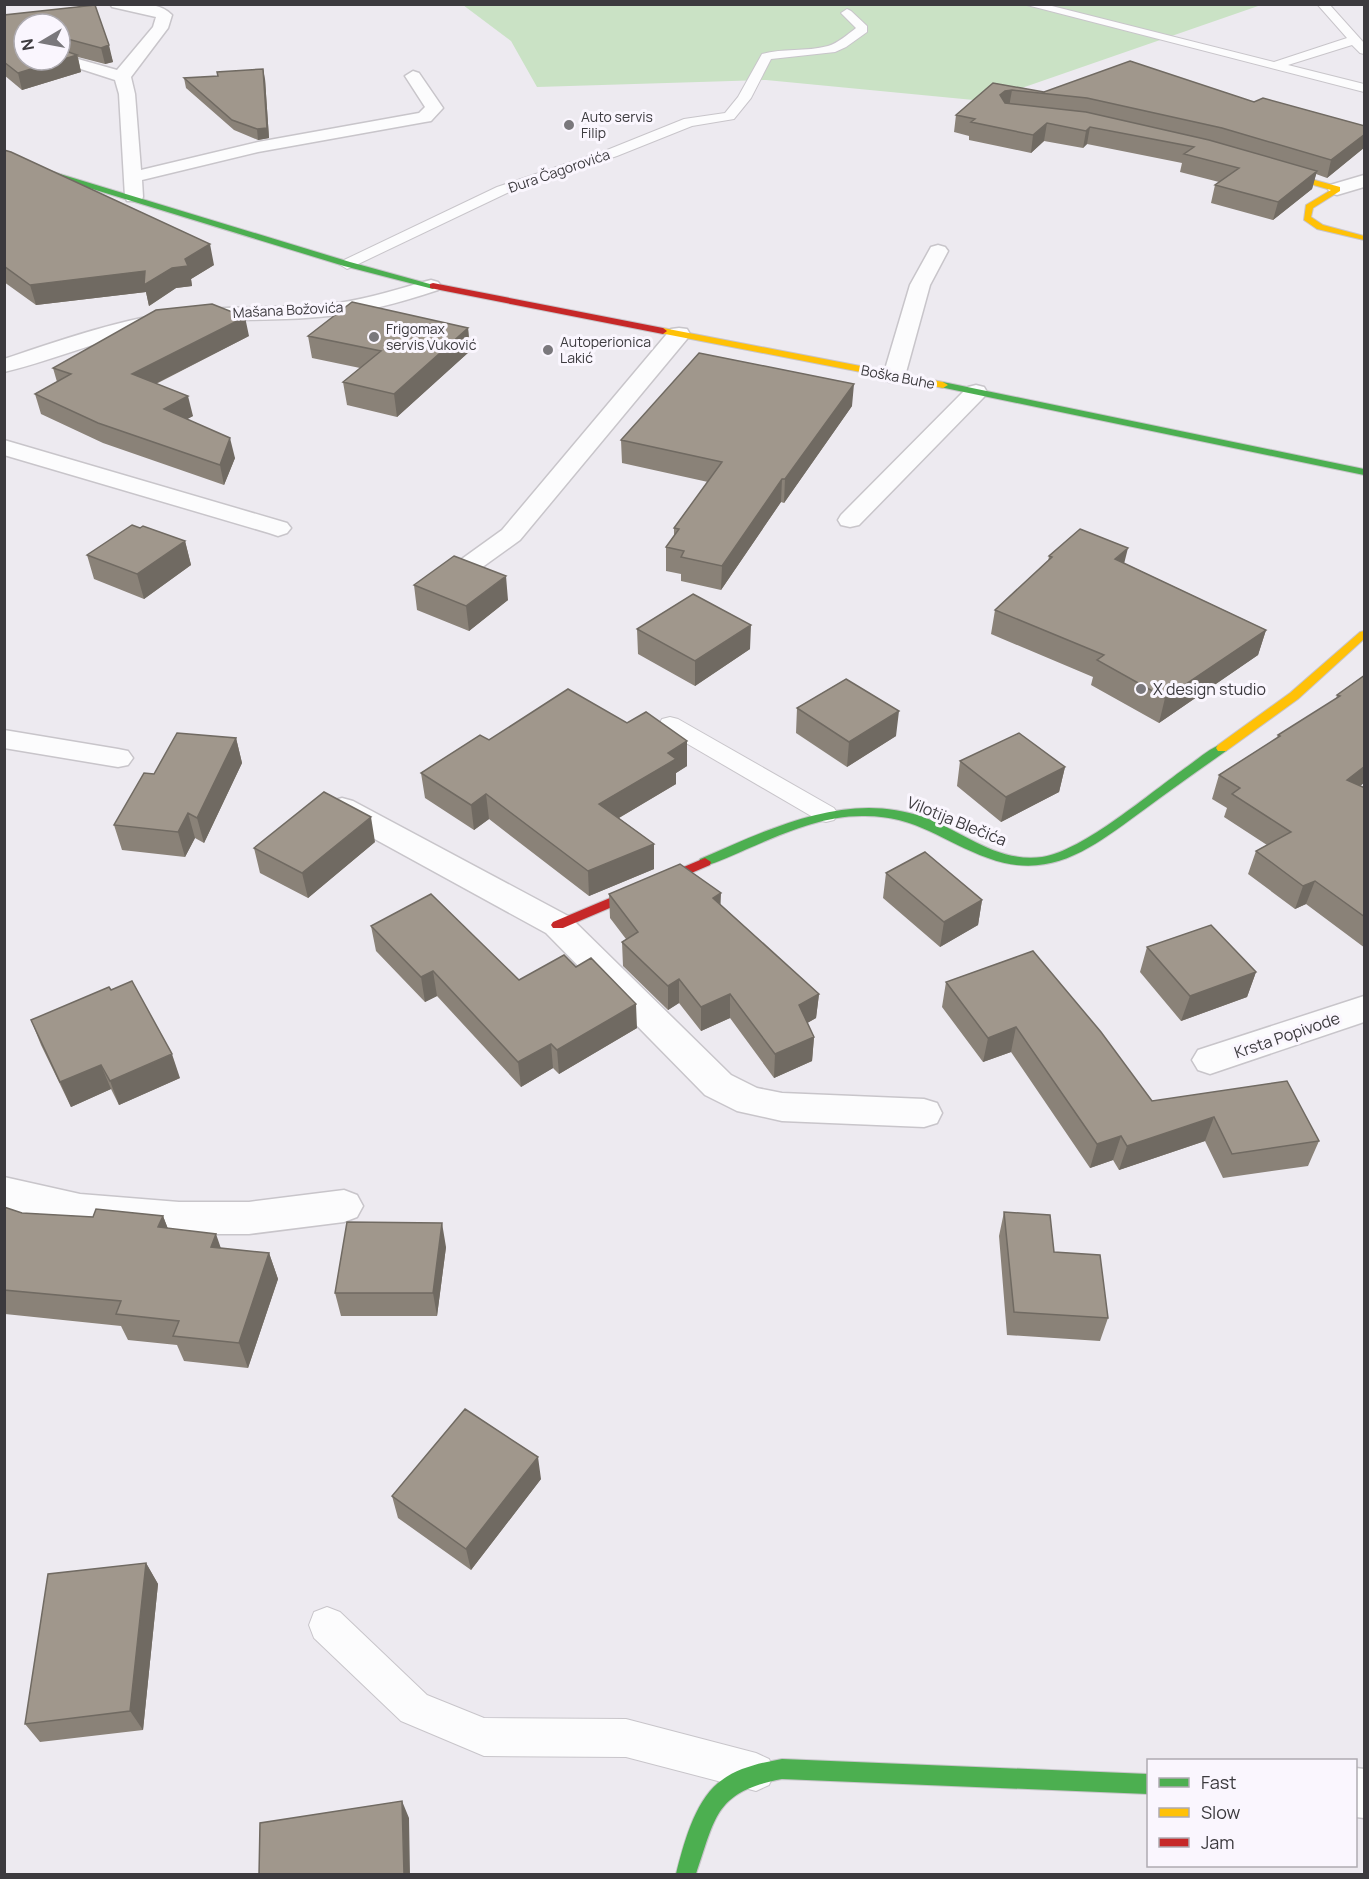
<svg xmlns="http://www.w3.org/2000/svg" width="1369" height="1879" font-family="Manrope,sans-serif">
<style>
.green{fill:#cae2c5}
.lines{fill:none;stroke-linecap:round;stroke-linejoin:round}
.lane-casing{stroke:#c8c5ca;stroke-width:2}
.street-casing{stroke:#c8c5ca;stroke-width:3}
.fast-casing{stroke:#c8c5ca;stroke-width:2}
.slow-casing{stroke:#c8c5ca;stroke-width:2}
.jam-casing{stroke:#c8c5ca;stroke-width:2}
.lane{fill:#fcfcfd;fill-rule:evenodd}
.street{fill:#fcfcfd;fill-rule:evenodd}
.fast{fill:#4caf50;fill-rule:evenodd}
.slow{fill:#ffc107;fill-rule:evenodd}
.jam{fill:#c62828;fill-rule:evenodd}
.wall{fill:#8a8278;fill-rule:evenodd}
.shaded-wall{fill:#706a62}
.building{fill:#a0978c;stroke:#706a62;stroke-width:1.5}
.poi-dot{fill:#7a787c;stroke:#faf6fe;stroke-width:2}
.labels{text-anchor:middle;stroke-width:6;stroke-linejoin:round;paint-order:stroke}
.far-poi-label{font-size:14px;fill:#3c3a3e;stroke:#faf6fe;text-anchor:start}
.far-street-label{font-size:14px;fill:#3c3a3e;stroke:#faf6fe}
.poi-label{font-size:16px;fill:#3c3a3e;stroke:#faf6fe;text-anchor:start}
.street-label{font-size:16px;fill:#3c3a3e;stroke:#faf6fe}
</style>
<rect width="100%" height="100%" fill="#edeaf0"/>
<path class="green" d="M463,5H1261L984,101L766,80L537,87L511,41Z"/>
<g class="lines">
<g class="lane-casing">
<path id="lane" d="M1023,4H1044L1274,62L1347,38L1317,4H1329L1364,43V54L1360,53L1352,45L1288,65L1364,84V92Z
M847,9L851,11L867,26V32L846,47L835,52L771,59L751,98L734,119L692,126L617,156L507,193L352,267L347,269L339,264L342,261L497,187L607,150L684,119L725,113L738,97L762,54C783,48 806,52 828,46C838,43 847,35 856,28L841,13Z
M670,717L678,719L834,808L838,814L834,820L826,822L818,820L662,729L659,724L662,719Z
M327,1607L340,1612L427,1695L484,1718L626,1719L756,1753L769,1759L775,1772L769,1785L756,1791L626,1757L484,1756L401,1721L314,1638L309,1625L314,1612Z"/>
</g>
<g class="street-casing">
<path id="street" d="M110,4C129,4 158,0 172,15L168,28L131,77L135,94L141,170L258,142L419,113L425,107L405,76L413,71L419,73L443,108L431,121L425,122L258,152L142,180L143,197L141,201H127L125,197L119,94L115,80L53,60H60V54L117,70L153,27L156,17L112,7Z
M1364,175V187L1337,195L1330,193L1328,189L1330,185Z
M938,245L945,247L948,251L930,285L905,376L902,381L894,383L886,381L883,376L910,285L931,247Z
M431,280L438,282L441,286L438,290C399,303 359,314 318,317C268,322 217,317 167,325C111,335 59,359 4,372V359C58,341 112,322 168,313C224,304 281,310 337,303C370,299 400,288 431,280Z
M679,328L687,329L690,334L687,339L520,540L470,576L461,579L452,576L448,571L452,566L502,530L671,329Z
M976,385L984,387L987,392L984,397L859,525L850,527L841,525L838,520L841,515L968,387Z
M4,440L287,523L291,528L287,533L278,536L269,533L4,455Z
M4,730L118,749L128,751L133,758L128,765L118,767L4,748Z
M342,798L353,801L570,917L731,1075L757,1088L782,1093L924,1099L937,1103L942,1113L937,1123L924,1127L782,1121L737,1111L705,1095L546,933L331,815L327,808L331,801Z
M1364,996V1022L1210,1074L1198,1070L1192,1060L1198,1050Z
M4,1177L80,1194L179,1202H249L344,1190L357,1195L363,1206L357,1217L344,1222L249,1234H179L80,1226L4,1209Z
M1356,1768L1364,1769V1818L1356,1817Z"/>
</g>
<g class="fast-casing">
<path id="fast" d="M4,157L350,262L437,286L433,289L344,266L4,162Z
M943,382L1364,469V475L940,387L938,385Z
M1222,744L1226,745L1228,748L1226,751C1199,770 1172,789 1145,809C1095,845 1053,882 988,858C943,842 917,816 865,816C824,815 784,833 747,849C733,855 719,862 705,866L699,862L700,859C770,829 846,790 923,817C963,831 996,863 1042,857C1083,851 1151,792 1188,766C1198,759 1210,748 1222,744Z
M782,1759L1148,1774V1794L782,1779C715,1792 716,1816 696,1874H676C683,1846 694,1803 718,1783C736,1768 760,1763 782,1759Z"/>
</g>
<g class="slow-casing">
<path id="slow" d="M1271,168L1340,187V191L1313,208L1311,217L1323,225L1364,236V240L1317,229L1304,220L1306,205L1331,190L1268,172L1267,170Z
M663,328L943,382L948,385L943,388L660,333L659,331Z
M1364,631V639L1298,699L1226,751H1218L1216,748L1218,745L1290,693L1360,632Z"/>
</g>
<g class="jam-casing">
<path id="jam" d="M433,283L663,328L667,331L663,334L430,288V284Z
M705,858L711,862L710,865L563,928H553L551,925L553,922Z"/>
</g>
<use href="#lane" class="lane"/>
<use href="#street" class="street"/>
<use href="#fast" class="fast"/>
<use href="#slow" class="slow"/>
<use href="#jam" class="jam"/>
</g>
<path class="wall" d="M95,5L113,62L105,64L78,57L81,72L22,90L4,75V15ZM60,24V60H24Z
M184,78L265,79L269,138L258,140L234,130L186,88Z
M993,83L1044,92L1254,102L1365,126V147L1327,178L1316,174L1312,189L1273,220L1211,203L1215,185L1219,182L1180,172L1182,163L1087,144L1083,148L1044,141L1031,153L969,140V136L954,132L956,115Z
M4,150L214,265L191,279L192,286L176,288L149,306L146,292L36,305L4,282Z
M468,328L470,351L397,417L347,405L343,382L360,368L312,358L308,336Z
M249,336L156,384L193,416L187,419L235,458L224,485L103,443L41,414L35,394L57,382L53,368Z
M852,406L784,503L781,502L721,590L681,581V574L666,571V547L674,536V528L708,482L622,463L621,440Z
M140,528L185,541L191,565L144,599L94,579L87,555Z
M1049,556L1124,563L1266,630L1258,655L1159,723L1091,685L1093,677L991,634L995,610L1048,562Z
M414,585L508,600L469,631L417,610Z
M637,629L750,649L695,686L638,654Z
M1365,675V782L1360,786L1365,788V948L1306,904L1295,909L1248,874L1256,851L1267,845L1224,817L1227,808L1212,799L1219,775L1277,738L1278,735L1336,699L1337,695Z
M797,708L896,736L847,767L796,733Z
M236,738L242,763L204,843L195,838L185,857L122,850L114,825Z
M489,740L687,766L676,773V784L619,818L654,844V869L589,896L489,819L474,830L425,798L421,773Z
M960,761L1065,767L1059,792L1001,822L957,786Z
M375,842L308,898L260,873L254,848Z
M886,873L982,900L978,925L940,947L883,898Z
M609,894L721,905L819,994L816,1018L807,1023L814,1037L812,1061L774,1078L730,1018L701,1031L679,1003L668,1010L623,966L622,942L626,939L610,918Z
M371,926L519,980L637,1028L559,1074L553,1068L521,1087L437,996L425,1002L376,951Z
M1147,947L1256,972L1247,997L1181,1021L1140,972Z
M946,982L1152,1101L1319,1141L1308,1166L1223,1178L1205,1141L1119,1170L1113,1160L1090,1168L1011,1052L983,1062L942,1007Z
M31,1020L180,1078L119,1105L111,1089L71,1107L41,1045Z
M4,1207L22,1213L93,1217L163,1216L168,1229L221,1248L269,1253L278,1279L248,1368L184,1361L177,1345L128,1340L121,1326L5,1314L4,1316Z
M1004,1212L1054,1252L1108,1318L1100,1341L1007,1335L999,1236Z
M446,1247L437,1316H341L335,1293Z
M541,1479L471,1570L398,1518L392,1496Z
M146,1563L158,1584L143,1730L40,1742L25,1724Z"/>
<path class="shaded-wall" d="M109,45L113,62L105,64L101,48Z
M77,55L81,72L22,90L18,73Z
M263,69L265,79L269,138L258,140L257,129Z
M1012,90L1009,107L998,113L1000,95L1005,91Z
M1047,123L1044,141L1031,153L1033,135Z
M1090,127L1087,144L1083,148L1086,131Z
M1365,134V147L1327,178L1331,160Z
M1317,171L1312,189L1273,220L1278,202Z
M210,244L214,265L191,279L192,286L176,288L149,306L146,292L36,305L30,285L185,259Z
M245,317L249,336L137,393L132,374Z
M468,328L470,351L397,417L394,394Z
M854,384L852,406L784,503L785,479Z
M188,396L193,416L169,429L164,409Z
M230,438L235,458L224,485L220,465Z
M782,479L781,502L721,590L722,566Z
M185,541L191,565L144,599L137,574Z
M1128,548L1122,572L1115,559Z
M506,576L508,600L469,631L466,606Z
M751,625L750,649L695,686V661Z
M1266,630L1258,655L1159,723L1165,698Z
M899,711L896,736L847,767L849,742Z
M236,738L242,763L204,843L197,818Z
M687,741V766L676,773V784L600,829L599,804L668,753Z
M1365,766V782L1338,804L1347,780Z
M1065,767L1059,792L1001,822L1006,797Z
M486,794L489,819L474,830L471,805Z
M188,813L195,838L185,857L178,832Z
M371,817L375,842L308,898L302,873Z
M654,844V869L589,896L588,871Z
M1315,881L1306,904L1295,909L1303,886Z
M721,893L720,918L713,898Z
M982,900L978,925L940,947L944,922Z
M433,971L437,996L425,1002L421,977Z
M1256,972L1247,997L1181,1021L1190,996Z
M679,979V1003L668,1010V986Z
M730,994V1018L701,1031V1007Z
M819,994L816,1018L797,1029L799,1005Z
M636,1004L637,1028L559,1074L557,1050Z
M1016,1027L1011,1052L983,1062L988,1038Z
M814,1037L812,1061L774,1078L775,1054Z
M551,1044L553,1068L521,1087L518,1062Z
M172,1054L180,1078L119,1105L110,1081Z
M101,1065L111,1089L71,1107L60,1082Z
M1214,1117L1205,1141L1119,1170L1127,1146Z
M1121,1136L1113,1160L1090,1168L1097,1144Z
M163,1216L173,1242L158,1227Z
M442,1223L446,1247L437,1316L433,1293Z
M216,1234L225,1260L211,1247Z
M269,1253L278,1279L248,1368L239,1343Z
M538,1457L541,1479L471,1570L466,1549Z
M146,1563L158,1584L143,1730L130,1711Z
M402,1801L409,1818L410,1875H404Z"/>
<path class="building" d="M95,5L109,45L101,48L60,37V24H24V60H60V49L77,55L18,73L4,62V15Z
M1130,61L1254,102L1263,98L1365,126V134L1331,160L1222,128L1087,98L1012,90L1005,91L1000,95L1005,103L1086,112L1209,140L1317,171L1278,202L1215,185L1239,168L1184,154L1194,147L1090,127L1086,131L1047,123L1033,135L971,122L975,119L956,115L993,83L1044,92Z
M263,69L267,128L257,129L232,120L184,78L218,76L217,72Z
M4,150L11,152L210,244L185,259L188,266L172,268L144,285L145,271L30,285L4,266Z
M352,302L468,328L394,394L343,382L381,351L308,336Z
M212,304L245,317L132,374L188,396L164,409L230,438L220,465L98,423L35,394L71,374L53,368L156,310Z
M699,353L854,384L785,479H782L722,566L681,557L684,551L666,547L679,529L674,528L722,462L621,440Z
M132,525L140,528L143,526L185,541L137,574L87,555Z
M1080,529L1128,548L1115,559L1266,630L1165,698L1097,660L1104,655L995,610L1052,557L1049,556Z
M454,556L506,576L466,606L414,585Z
M693,594L751,625L695,661L637,629Z
M1365,675V766L1347,780L1365,788V917L1315,881L1303,886L1256,851L1291,832L1232,794L1240,788L1219,775L1280,736L1278,735L1340,696L1337,695Z
M846,679L899,711L849,742L797,708Z
M568,689L627,723L646,712L687,741L668,753L676,759L599,804L654,844L588,871L486,794L471,805L421,773L480,735L489,740Z
M177,733L236,738L197,818L188,813L178,832L114,825L144,773L154,774Z
M1019,733L1065,767L1006,797L960,761Z
M324,792L371,817L302,873L254,848Z
M925,852L982,900L944,922L886,873Z
M680,864L721,893L713,898L819,994L799,1005L814,1037L775,1054L730,994L701,1007L679,979L668,986L622,942L638,932L609,894Z
M431,894L519,980L564,955L576,967L591,958L636,1004L557,1050L551,1044L518,1062L433,971L421,977L371,926Z
M1211,925L1256,972L1190,996L1147,947Z
M1033,951L1101,1032L1152,1101L1287,1081L1319,1141L1232,1154L1214,1117L1127,1146L1121,1136L1097,1144L1016,1027L988,1038L946,982Z
M132,981L172,1054L110,1081L101,1065L60,1082L31,1020L109,987L111,990Z
M4,1207L22,1213L93,1217L96,1209L163,1216L158,1227L216,1234L211,1247L269,1253L239,1343L173,1336L179,1321L116,1314L121,1301L4,1290Z
M1004,1212L1050,1215L1054,1252L1100,1255L1108,1318L1014,1312Z
M347,1222L442,1223L433,1293H335Z
M465,1409L538,1457L466,1549L392,1496Z
M146,1563L130,1711L25,1724L48,1574Z
M402,1801L404,1875H259L260,1823Z"/>
<g class="poi-dot">
<circle cx="569" cy="125" r="6"/>
<circle cx="374" cy="337" r="6"/>
<circle cx="548" cy="350" r="6"/>
<circle cx="1141" cy="689" r="6"/>
</g>
<g class="labels">
<g class="far-poi-label">
<text x="581" y="122">Auto servis<tspan x="581" dy="16">Filip</tspan></text>
<text x="386" y="334">Frigomax<tspan x="386" dy="16">servis Vuković</tspan></text>
<text x="560" y="347">Autoperionica<tspan x="560" dy="16">Lakić</tspan></text>
</g>
<g class="far-street-label">
<text transform="translate(559 171) rotate(-19)" y="5">Đura Čagorovića</text>
<text transform="translate(288 310) rotate(-3)" y="5">Mašana Božovića</text>
<text transform="translate(898 377) rotate(11)" y="5">Boška Buhe</text>
</g>
<g class="poi-label">
<text x="1153" y="695">X design studio</text>
</g>
<g class="street-label">
<text transform="translate(957 821) rotate(22)" y="6">Vilotija Blečića</text>
<text transform="translate(1287 1035) rotate(-19)" y="6">Krsta Popivode</text>
</g>
</g>
<rect width="1369" height="1879" fill="none" stroke="#3c3a3e" stroke-width="12"/>
<rect x="1147" y="1759" width="210" height="108" fill="#faf6fe" stroke="#aeabb1" stroke-width="1.5"/>
<rect x="1159" y="1778" width="30" height="9" fill="#4caf50" stroke="#aeabb1" stroke-width="1.5"/>
<text x="1201" y="1789" font-size="18" fill="#3c3a3e">Fast</text>
<rect x="1159" y="1808" width="30" height="9" fill="#ffc107" stroke="#aeabb1" stroke-width="1.5"/>
<text x="1201" y="1819" font-size="18" fill="#3c3a3e">Slow</text>
<rect x="1159" y="1838" width="30" height="9" fill="#c62828" stroke="#aeabb1" stroke-width="1.5"/>
<text x="1201" y="1849" font-size="18" fill="#3c3a3e">Jam</text>
<g transform="translate(42 42) rotate(260)"><circle r="28" fill="#faf6fe" stroke="#aeabb1" stroke-width="1.5"/>
<path d="M0-4.5L10 22L0 15L-10 22Z" fill="#7a787c"/>
<text y="-9" font-size="16" font-weight="bold" text-anchor="middle" fill="#3c3a3e">N</text>
</g>
</svg>
